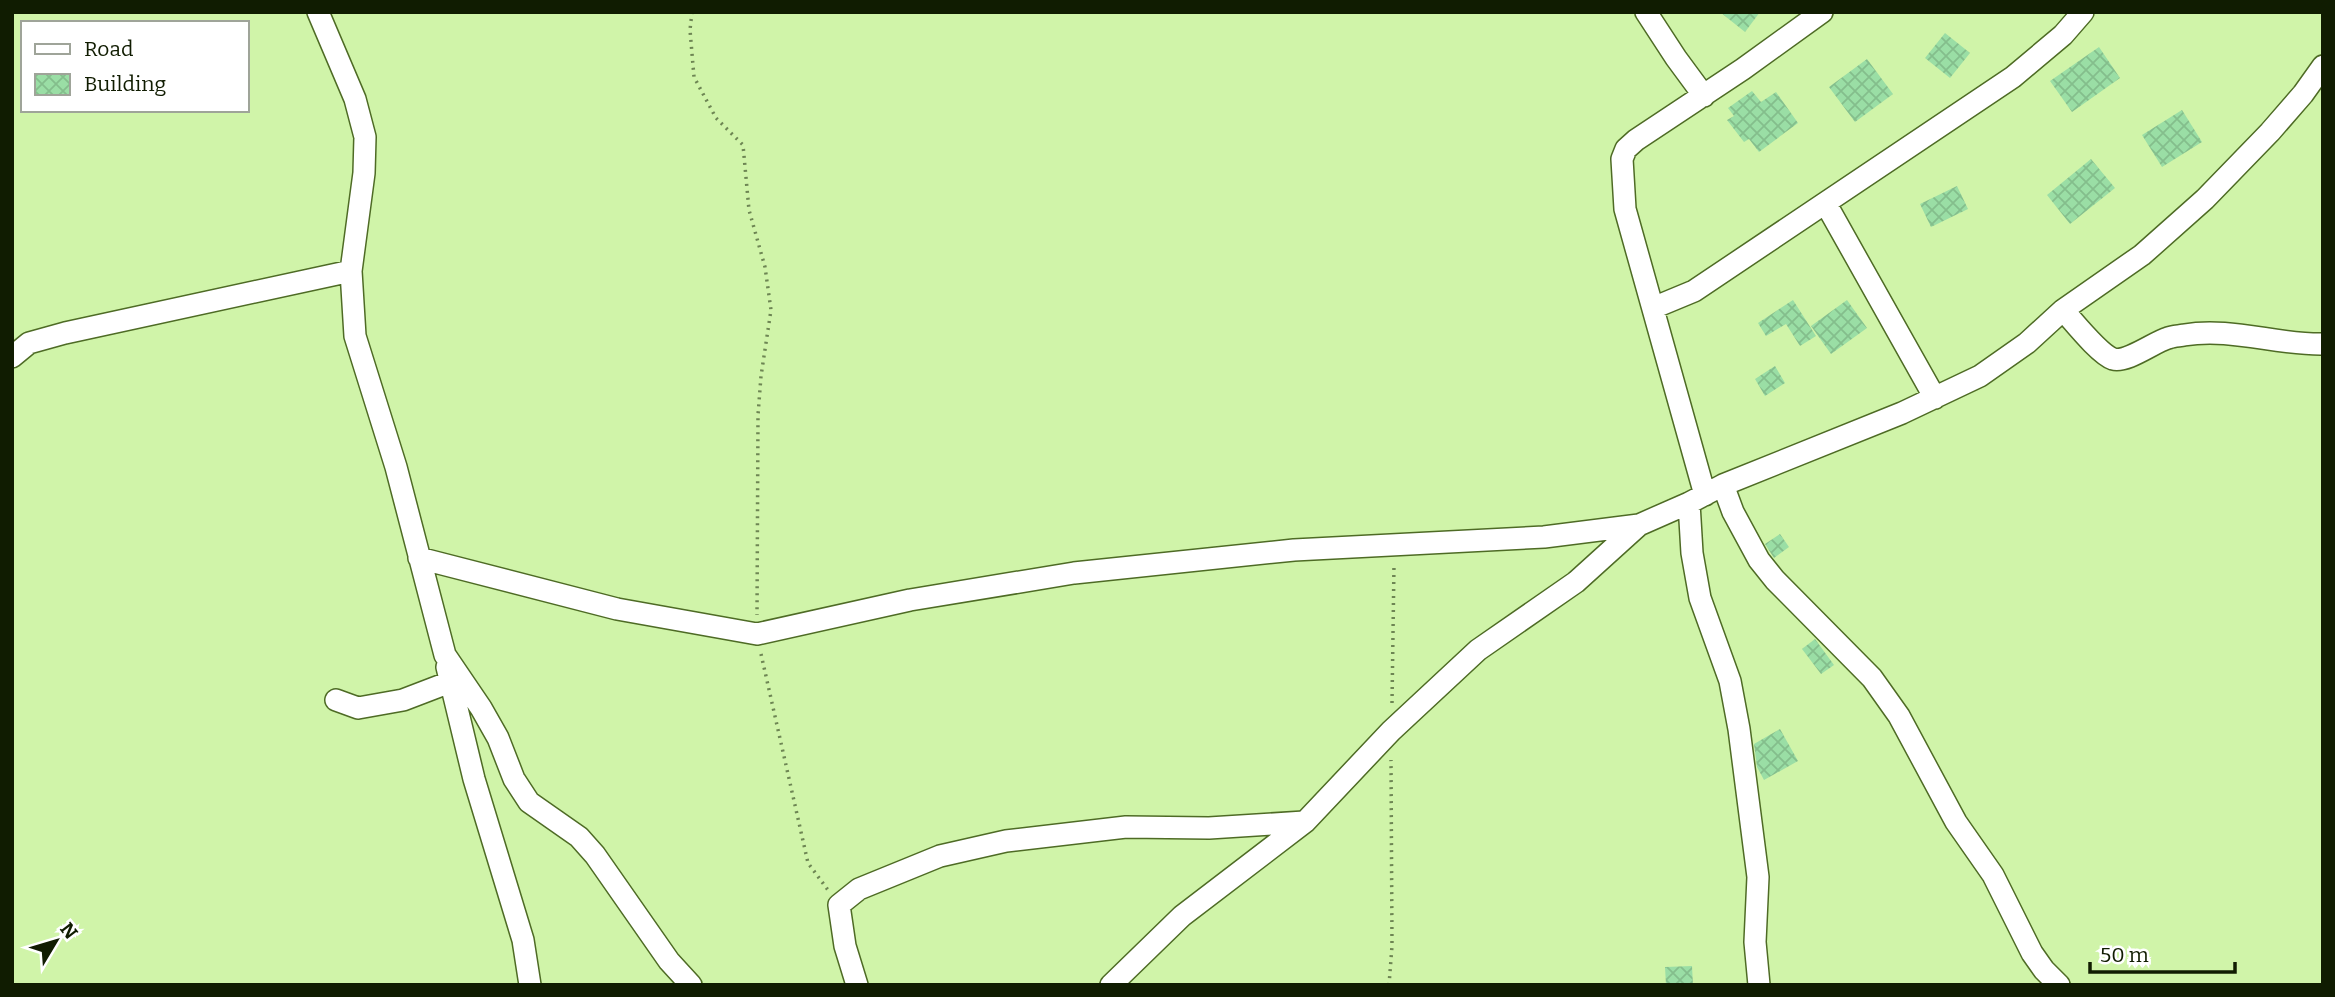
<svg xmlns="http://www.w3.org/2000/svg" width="2335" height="997" font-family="Bitter,serif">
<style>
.building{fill:url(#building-cross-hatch)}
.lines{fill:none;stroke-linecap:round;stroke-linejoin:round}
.minor-casing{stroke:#4e6b25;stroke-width:24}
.path{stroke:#6d8553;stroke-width:3.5;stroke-dasharray:2 5;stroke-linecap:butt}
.minor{stroke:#fff;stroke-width:21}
</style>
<defs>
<pattern id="building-cross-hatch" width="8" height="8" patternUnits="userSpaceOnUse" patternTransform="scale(1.75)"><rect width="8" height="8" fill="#9adea5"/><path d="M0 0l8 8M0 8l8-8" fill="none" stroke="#84be8c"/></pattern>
</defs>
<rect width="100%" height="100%" fill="#d0f4a9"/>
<path class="building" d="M1720,12H1760L1745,32Z
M1945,33L1970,53L1950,78L1925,58Z
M2099,47L2120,78L2072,112L2050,81Z
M1867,59L1893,94L1855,122L1829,87Z
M1752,91L1761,102L1776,92L1798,123L1759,152L1749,139L1744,142L1727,120L1734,116L1728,108Z
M2182,110L2202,142L2162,167L2142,135Z
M2091,159L2115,188L2070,224L2047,195Z
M1957,186L1968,209L1931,227L1920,204Z
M1793,300L1816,336L1800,346L1786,324L1766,336L1758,323Z
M1847,300L1867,328L1831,354L1811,326Z
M1775,366L1785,383L1765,396L1755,379Z
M1780,534L1789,547L1774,558L1765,544Z
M1815,639L1834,665L1821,674L1802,649Z
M1780,729L1798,761L1764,780L1757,767L1754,744Z
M1692,966L1693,985H1666L1665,967Z"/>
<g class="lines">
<g class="minor-casing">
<path id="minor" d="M318,12L355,99L365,137L364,173L351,271L355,336L396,467L445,655L481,708L498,738L514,779L529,802L579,837L595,855L669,961L691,985
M1646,12L1676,58L1704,96
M1826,204L1935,398
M1653,308L1694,291L2013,77L2063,35L2083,12
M2063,310C2074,322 2099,354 2113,359C2127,363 2154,342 2168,338C2173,336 2179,336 2184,335C2231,327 2276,345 2323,344
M12,357L29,343L65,333L351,271
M1723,485L1733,512L1759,560L1775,580L1872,678L1899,716L1956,822L1993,875L2032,953L2044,970L2059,985
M1705,495L1625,209L1622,159L1626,149L1636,140L1743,69L1822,12
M1689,503L1692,553L1700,598L1730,681L1739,729L1758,877L1755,942L1759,985
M419,558L617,609L757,634L910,600L1074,573L1294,550L1544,537L1639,525
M447,667L474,779L523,940L530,985
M336,700L358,708L403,700L450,682
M857,985L845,946L839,905L859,889L940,856L1006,841L1126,827L1209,828L1304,822
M1111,985L1182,916L1305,822L1391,731L1478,650L1576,582L1639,525L1689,503L1723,485L1902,413L1980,376L2027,343L2063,310L2142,255L2205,199L2270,132L2303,94L2323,66"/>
</g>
<path class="path" d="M692,12L690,30L694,77L716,118L743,145L749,210L765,267L771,310L761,376L758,415L757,615
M761,654L808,863L828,890
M1392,703L1394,564
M1389,985L1392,946L1391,760"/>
<use href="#minor" class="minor"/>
</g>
<rect width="2335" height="997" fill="none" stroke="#101c01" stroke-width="28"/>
<rect x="21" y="21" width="228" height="91" fill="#ffffff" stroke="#9fa499" stroke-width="2"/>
<rect x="35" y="44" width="35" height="10" fill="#ffffff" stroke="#9fa499" stroke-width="2"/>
<text x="84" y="56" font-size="21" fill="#101c01">Road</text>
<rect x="35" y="74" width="35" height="21" fill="url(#building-cross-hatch)" stroke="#9fa499" stroke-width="2"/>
<text x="84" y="91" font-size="21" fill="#101c01">Building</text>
<g transform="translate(56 941) rotate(52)" stroke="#ffffff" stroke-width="5" paint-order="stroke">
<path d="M0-5L12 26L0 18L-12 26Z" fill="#101c01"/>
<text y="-10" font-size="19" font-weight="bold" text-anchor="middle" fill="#101c01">N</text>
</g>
<path d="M2090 962v10h145v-10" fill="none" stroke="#101c01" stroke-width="3.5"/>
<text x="2100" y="962" font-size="21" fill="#101c01" stroke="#ffffff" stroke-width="5" paint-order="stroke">50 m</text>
</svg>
